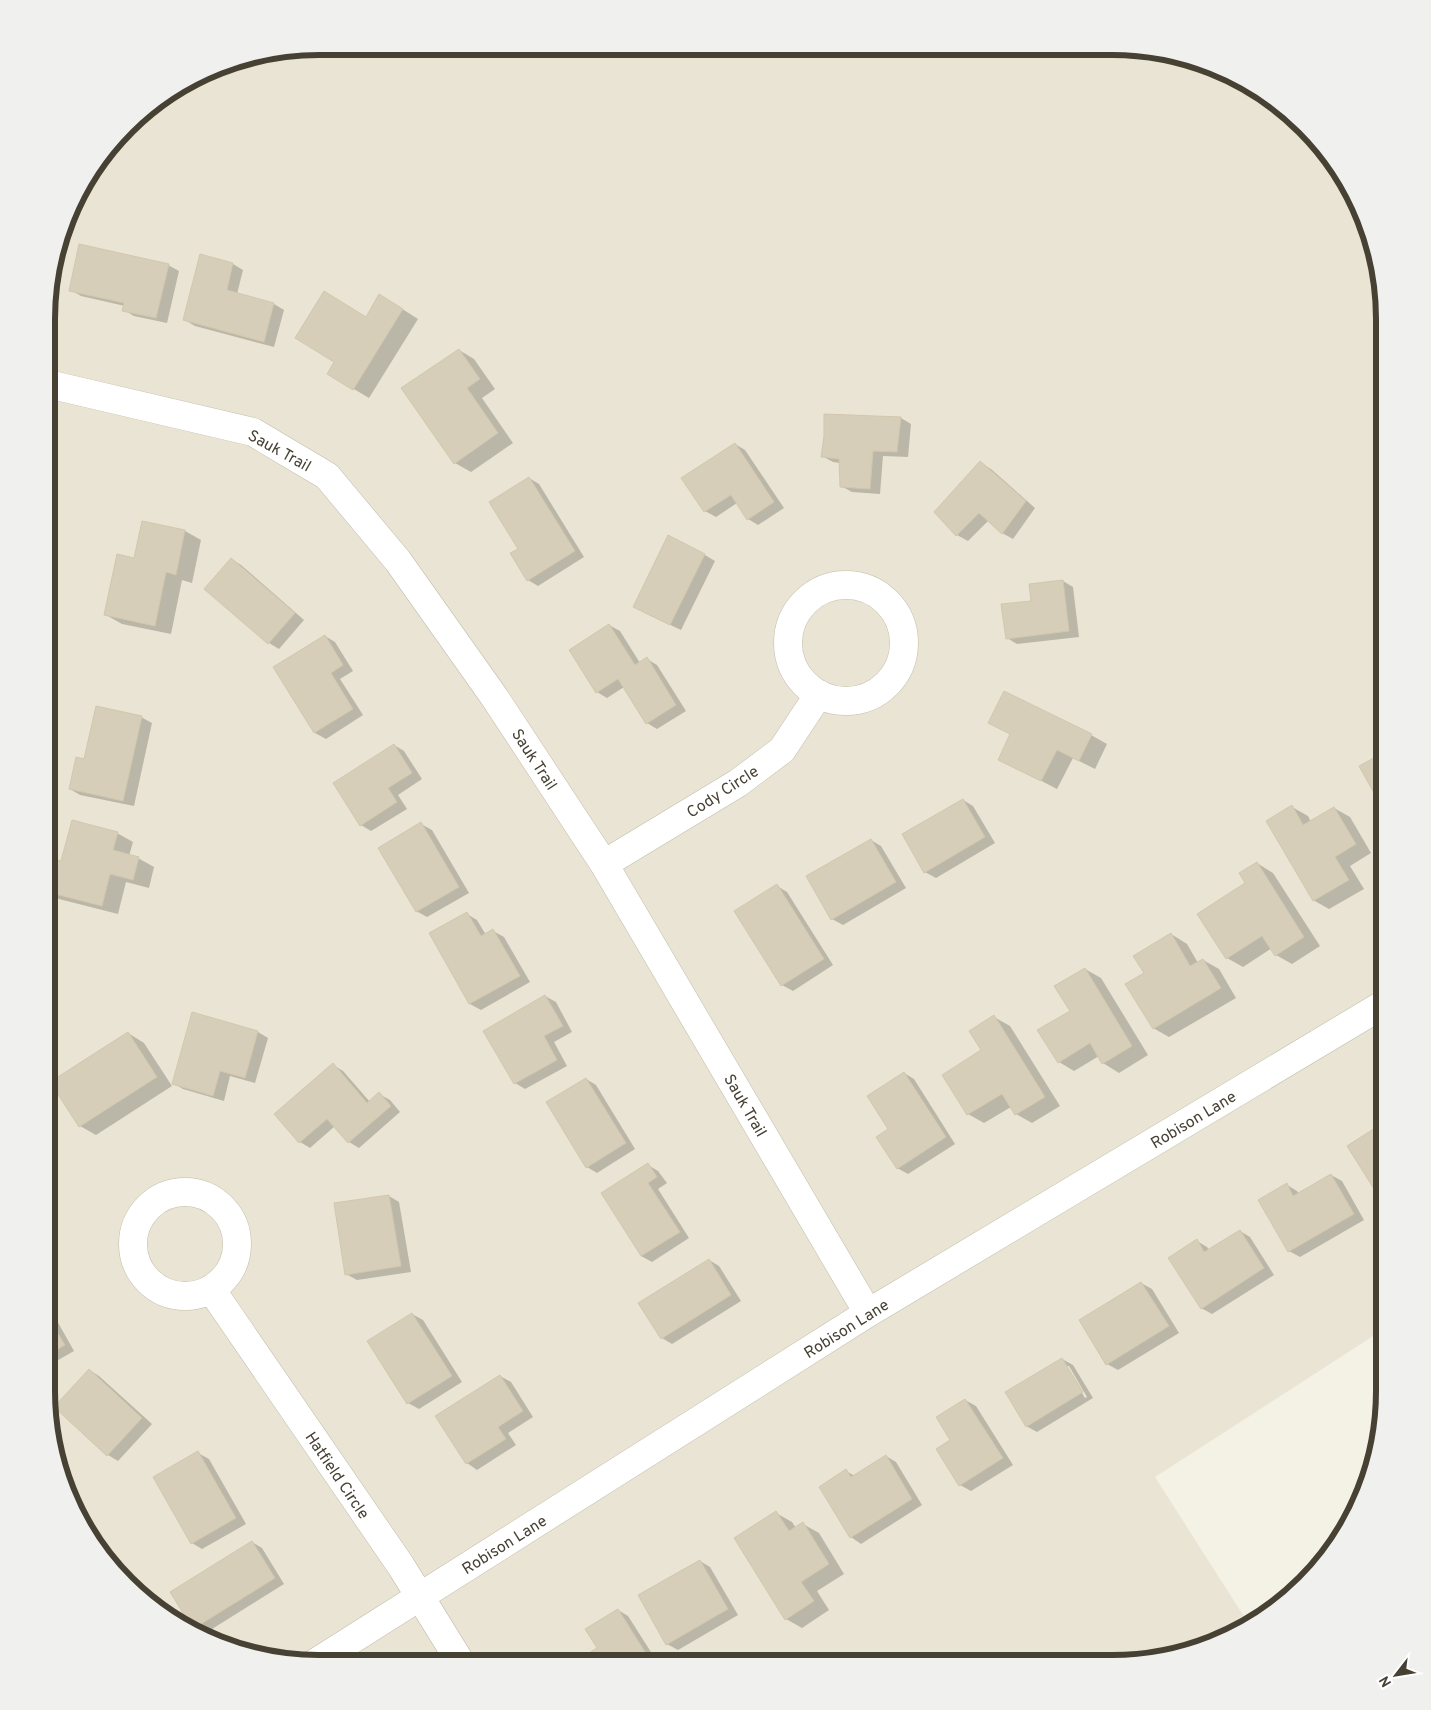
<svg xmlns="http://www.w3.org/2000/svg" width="1431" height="1710" font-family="Overpass,sans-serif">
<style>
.residential{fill:#e9e4d3}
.shadow{fill:#0003;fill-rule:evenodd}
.building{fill:#d7ceba;stroke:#d2c7ac}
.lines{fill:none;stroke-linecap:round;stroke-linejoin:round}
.minor-casing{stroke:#c3bdaa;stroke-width:29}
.minor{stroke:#fff;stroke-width:28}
.labels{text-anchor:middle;stroke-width:4.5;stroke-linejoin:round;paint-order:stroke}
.street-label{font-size:16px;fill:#474134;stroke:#fff}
.rim{fill:none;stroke:#474134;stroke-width:6}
</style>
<rect width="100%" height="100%" fill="#f4f1e5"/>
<path class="residential" d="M319,46L1148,49L1216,67L1263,92L1305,126L1348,182L1375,248L1385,319L1384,1329L1155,1477L1250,1626L1249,1627L1199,1649L1129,1663H301L232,1649L182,1627L126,1584L83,1528L56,1462L46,1391L49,283L83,183L139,114L231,61Z"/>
<path class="shadow" d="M62,243L67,245L55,287L49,285V283Z
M233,264L243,270L237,294L274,304L284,310L274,347L195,326L185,320Z
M168,265L179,271L167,323L134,316L124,310L125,306L81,296L71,290Z
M396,305L418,319L369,398L329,374L366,318Z
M459,350L474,359L495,389L482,398L513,443L471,472L455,463Z
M825,415L901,418L911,424L908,457L883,456L880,494L852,492L841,486L840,463L833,462L822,456L826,436Z
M735,444L745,450L784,508L758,525L748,519L737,503L716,517L705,511L683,478Z
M981,463L991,469L1035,508L1013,539L1002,533L989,520L968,541L957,535L936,512Z
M529,478L539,484L584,557L538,586L528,580L520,549Z
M143,522L185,531L201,540L192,583L182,580L171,634L122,624L106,615L135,559Z
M705,555L715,561L681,630L645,613Z
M231,559L241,565L304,620L279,649L269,643Z
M1063,581L1073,587L1079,637L1017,644L1007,638L1032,602Z
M609,625L620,631L640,663L647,659L657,665L686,711L657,729L647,723L624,687L607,698L597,692Z
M325,636L335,642L353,671L340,679L363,715L326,739L315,733L275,667Z
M141,717L152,723L134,806L80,795L70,789L85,761Z
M1091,735L1107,744L1095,769L1073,758L1057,789L999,759Z
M394,745L404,751L422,779L398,795L407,809L371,831L361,825Z
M963,800L973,806L995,843L936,878L925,872Z
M1292,807L1308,816L1311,822L1334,808L1350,817L1371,853L1350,866L1364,889L1329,909L1313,900Z
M421,824L432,830L469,893L427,917L416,911Z
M117,833L133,842L129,856L138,858L154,867L149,888L126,882L118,914L59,899L47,892V873L62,863Z
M871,840L881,846L906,888L843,925L832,919Z
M1257,863L1273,873L1320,946L1292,964L1276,955L1272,948L1243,967L1227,958L1247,884Z
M777,886L787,892L833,965L793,991L782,985Z
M467,914L477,920L486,935L493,931L504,937L530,982L481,1010L470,1004L431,934Z
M1171,934L1187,944L1198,963L1203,960L1219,969L1236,998L1169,1037L1153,1028L1145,974Z
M1085,969L1101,978L1148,1055L1119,1073L1103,1063L1099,1056L1074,1071L1059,1062L1071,1011Z
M545,996L556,1002L572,1032L554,1042L567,1066L525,1089L515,1083Z
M193,1013L258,1032L268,1038L255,1083L230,1076L224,1101L183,1089L173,1083Z
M994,1017L1010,1026L1060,1106L1032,1123L1016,1114L1011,1107L984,1123L968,1114L983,1051Z
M128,1033L144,1043L172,1086L96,1135L80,1126Z
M333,1065L343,1071L370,1102L379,1094L390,1100L400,1112L359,1148L349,1142L335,1126L310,1148L300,1142Z
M904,1073L914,1079L955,1144L908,1174L897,1168L890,1129Z
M586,1079L596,1085L635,1149L597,1173L587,1167Z
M1375,1129L1384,1134V1198L1380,1196Z
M648,1165L658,1171L667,1183L658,1189L689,1238L652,1262L641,1256Z
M1331,1175L1342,1181L1364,1220L1300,1257L1289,1251L1287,1185L1297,1191L1299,1194Z
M389,1196L399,1202L411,1272L357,1280L346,1274Z
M1240,1231L1250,1237L1274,1275L1212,1314L1201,1308L1197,1241L1207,1247L1209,1250Z
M709,1260L719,1266L741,1301L672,1344L662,1338Z
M1141,1283L1152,1289L1179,1333L1118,1370L1107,1364Z
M46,1314L56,1319L74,1351L46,1367Z
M412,1314L423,1320L462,1382L419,1409L408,1403Z
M1062,1359L1073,1365L1093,1398L1037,1432L1026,1426ZM1066,1366H1069L1087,1397L1085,1398Z
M89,1370L99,1376L152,1424L118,1461L108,1455Z
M500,1376L511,1382L533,1417L508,1433L516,1445L477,1470L467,1463L437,1417Z
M965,1400L976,1406L1013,1465L971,1491L960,1485L937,1450L952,1440Z
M198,1453L209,1459L246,1524L202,1549L192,1543Z
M886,1456L896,1462L922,1505L861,1544L851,1537L821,1487L846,1471L855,1476Z
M776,1513L792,1522L796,1528L803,1524L819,1533L844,1574L817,1591L829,1610L802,1628L786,1619Z
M252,1542L262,1548L284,1584L204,1634L194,1628Z
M700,1561L710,1567L738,1615L678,1650L667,1644Z
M618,1610L628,1616L658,1663H576L599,1648Z"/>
<path class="building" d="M79,244L169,264L156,318L122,311L124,303L69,291Z
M200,254L233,263L227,290L274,303L264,342L183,320Z
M324,291L366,317L379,294L403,309L353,390L327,374L334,362L295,338Z
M459,349L480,379L467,388L498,433L454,464L401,388Z
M824,414L901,417L897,452L873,451L870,489L840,487L839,459L821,457L824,436Z
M735,443L774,502L747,520L731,495L704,512L681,478Z
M980,461L1026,501L1002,534L979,513L956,536L934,512Z
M529,477L575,551L527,581L510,553L518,549L489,502Z
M142,521L185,530L176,575L166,572L155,626L104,615L117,554L134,558Z
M668,535L705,554L670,625L633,607Z
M231,558L295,613L268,644L204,589Z
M1063,580L1069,631L1006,639L1001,604L1031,601L1029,584Z
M609,624L635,665L647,657L676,705L646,724L618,679L596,693L569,650Z
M325,635L343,665L331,673L353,709L314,733L273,667Z
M1004,691L1092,734L1079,761L1057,750L1041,781L998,760L1010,734L988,723Z
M96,706L142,716L123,801L69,789L76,757L84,759Z
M394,744L412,773L388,788L397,802L360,826L333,783Z
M1385,752L1384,811L1359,766Z
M963,799L985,837L924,873L902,834Z
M1292,805L1303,825L1334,807L1356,844L1335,857L1349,880L1313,901L1266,821Z
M72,820L118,832L113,850L139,857L133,880L110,874L102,906L47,892V868L50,858L61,861Z
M421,822L459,887L416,912L378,848Z
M871,839L896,882L831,920L806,876Z
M1257,862L1304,937L1275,956L1262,936L1226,959L1197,914L1245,883L1239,873Z
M777,884L824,959L781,986L734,911Z
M467,912L481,936L493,929L520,976L469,1004L429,933Z
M1171,933L1190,966L1203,959L1221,988L1153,1029L1125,984L1144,973L1133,956Z
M1085,968L1132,1046L1102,1064L1090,1043L1058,1063L1037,1030L1070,1011L1054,986Z
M545,995L563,1026L544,1036L557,1060L514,1084L483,1031Z
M192,1012L258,1031L245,1078L220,1071L213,1096L172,1084Z
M994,1015L1045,1097L1015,1115L1002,1094L967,1115L942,1075L981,1050L969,1031Z
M128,1032L157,1077L79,1127L50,1082Z
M333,1063L367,1103L379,1092L391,1106L348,1143L327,1119L299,1143L274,1114Z
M904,1072L946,1137L897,1169L876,1137L888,1129L867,1096Z
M586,1078L626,1143L586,1168L546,1102Z
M1375,1128L1383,1140L1384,1139V1193L1379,1197L1347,1146Z
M648,1163L657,1177L648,1183L680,1232L641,1256L601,1193Z
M1331,1174L1354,1214L1288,1252L1258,1200L1287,1183L1293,1196Z
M389,1195L401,1266L345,1275L334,1203Z
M1240,1230L1264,1268L1201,1309L1168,1258L1197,1239L1204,1252Z
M709,1259L731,1295L661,1339L638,1303Z
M1141,1282L1169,1326L1106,1365L1079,1320Z
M412,1313L452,1376L407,1404L367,1341Z
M46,1314L65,1345L46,1356Z
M1062,1358L1083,1392L1026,1427L1005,1392Z
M89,1369L142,1418L107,1456L54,1407Z
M500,1375L523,1411L498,1427L506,1439L466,1464L435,1416Z
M965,1399L1003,1458L959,1486L936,1449L950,1440L936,1417Z
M198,1451L236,1518L191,1544L153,1477Z
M886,1455L912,1499L850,1538L819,1487L846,1469L851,1477Z
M776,1511L789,1531L803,1522L829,1564L801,1582L814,1601L785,1620L734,1538Z
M252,1541L275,1578L193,1629L170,1592Z
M700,1560L728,1609L666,1645L638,1595Z
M618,1609L652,1663H573L597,1648L585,1629Z"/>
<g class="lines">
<g class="minor-casing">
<path id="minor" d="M48,384L253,432L327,476L398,561L495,698L604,864L868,1313
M788 643a58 58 0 1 1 116 0a58 58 0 1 1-116 0Z
M604,864L738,783L782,750L819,694
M133 1244a52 52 0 1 1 104 0a52 52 0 1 1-104 0Z
M211,1289L401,1566L461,1663
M315,1663L868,1313L1384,1004"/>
</g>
<use href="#minor" class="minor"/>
</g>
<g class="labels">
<g class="street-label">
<text transform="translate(280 450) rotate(29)" y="6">Sauk Trail</text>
<text transform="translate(535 759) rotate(57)" y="6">Sauk Trail</text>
<text transform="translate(722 791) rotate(-33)" y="6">Cody Circle</text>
<text transform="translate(746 1105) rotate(60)" y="6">Sauk Trail</text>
<text transform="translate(1193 1119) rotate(-31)" y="6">Robison Lane</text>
<text transform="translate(846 1328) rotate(-32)" y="6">Robison Lane</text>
<text transform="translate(338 1475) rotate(56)" y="6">Hatfield Circle</text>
<text transform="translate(504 1544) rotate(-32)" y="6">Robison Lane</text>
</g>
</g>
<path d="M0 0H1431V1710H0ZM319 55H1112A264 264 0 0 1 1376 319V1391A264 264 0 0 1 1112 1655H319A264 264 0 0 1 55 1391V319A264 264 0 0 1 319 55Z" fill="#f0f0ef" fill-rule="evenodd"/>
<path class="rim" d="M319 55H1112A264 264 0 0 1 1376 319V1391A264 264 0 0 1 1112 1655H319A264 264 0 0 1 55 1391V319A264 264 0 0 1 319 55Z"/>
<g transform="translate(1396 1675) rotate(239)" stroke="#ffffff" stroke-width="4" paint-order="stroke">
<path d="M0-4L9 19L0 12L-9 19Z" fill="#474134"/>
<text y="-8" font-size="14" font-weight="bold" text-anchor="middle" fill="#474134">N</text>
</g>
</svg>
